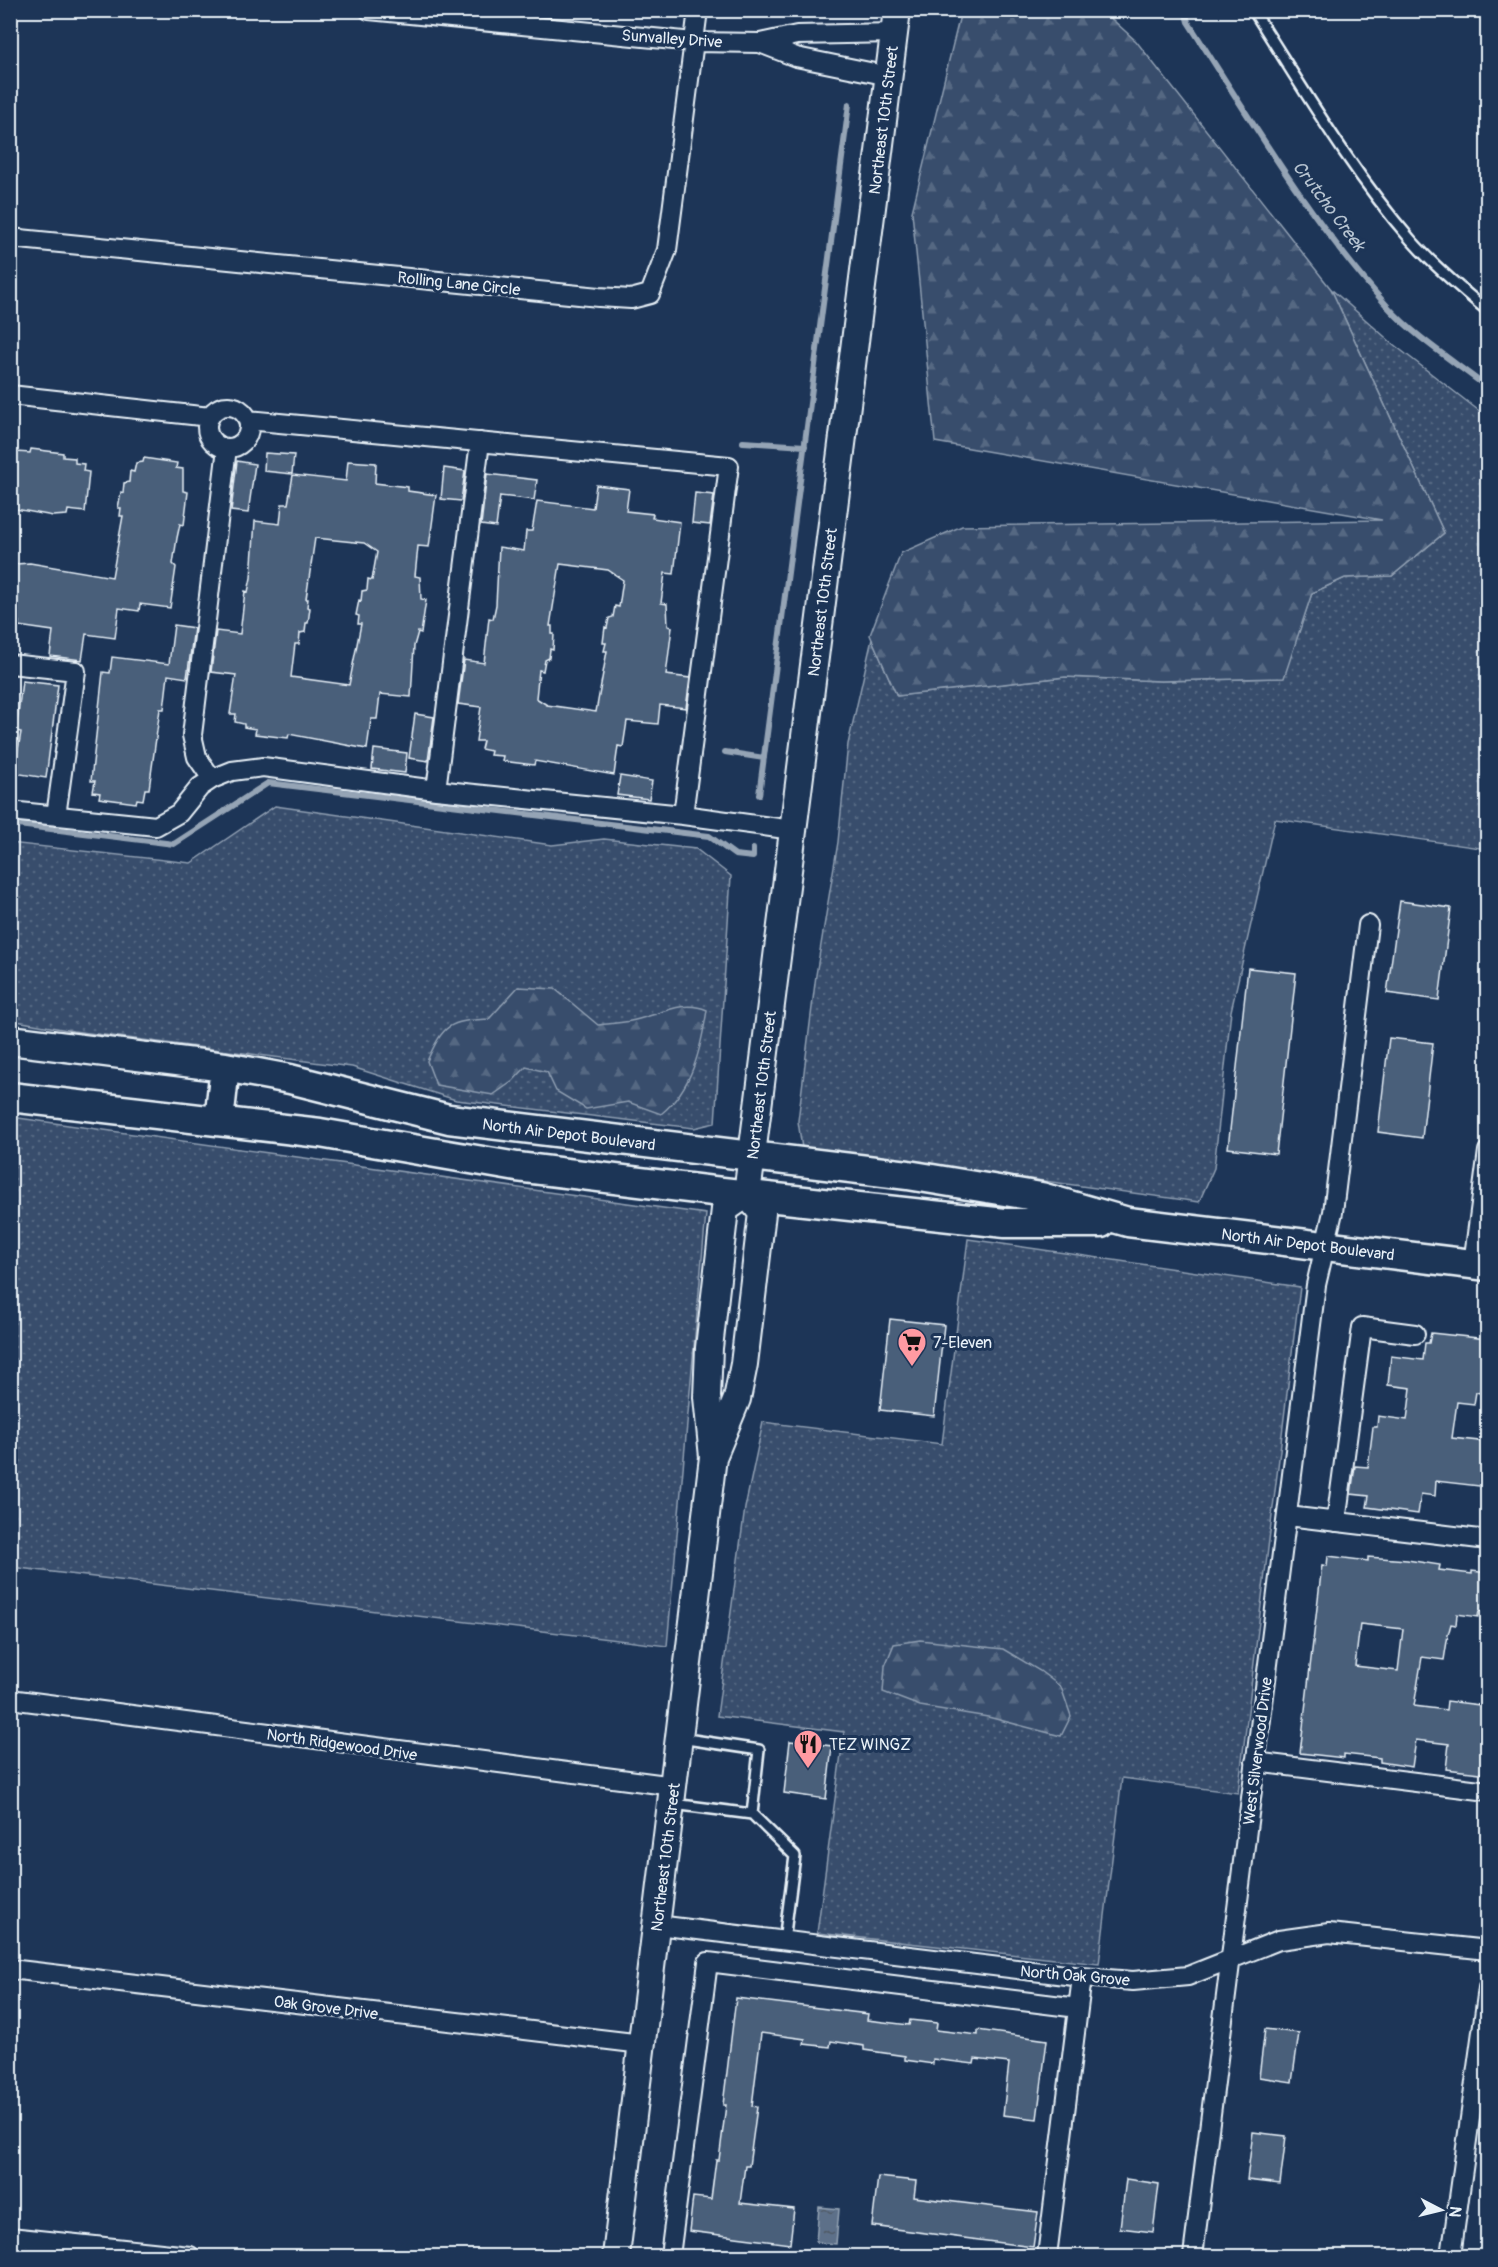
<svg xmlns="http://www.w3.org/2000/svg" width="1498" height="2267" font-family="Pangolin,sans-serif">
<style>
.grass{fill:url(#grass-dots);stroke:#909fb2;stroke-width:1.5}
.forest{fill:url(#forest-firs);stroke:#909fb2;stroke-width:1.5}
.water{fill:url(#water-ripples);stroke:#95a4b5;stroke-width:1.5}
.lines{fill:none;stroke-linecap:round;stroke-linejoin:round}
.stream{stroke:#95a4b5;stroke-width:6}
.building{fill:#495e7a;stroke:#e8f1f8;stroke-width:1.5;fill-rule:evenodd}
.lane-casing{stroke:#e8f1f8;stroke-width:14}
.street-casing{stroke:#e8f1f8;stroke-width:22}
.secondary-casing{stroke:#e8f1f8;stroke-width:30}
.primary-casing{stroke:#e8f1f8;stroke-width:33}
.lane{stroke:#1d3557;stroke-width:9}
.street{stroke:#1d3557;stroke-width:18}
.secondary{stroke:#1d3557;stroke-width:26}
.primary{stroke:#1d3557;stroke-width:28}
.labels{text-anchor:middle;stroke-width:6;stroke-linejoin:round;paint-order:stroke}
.street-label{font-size:16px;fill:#e8f1f8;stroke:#1d3557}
.poi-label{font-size:16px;fill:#e8f1f8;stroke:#1d3557;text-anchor:start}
.water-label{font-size:18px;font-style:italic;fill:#b7c4d1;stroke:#1d3557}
</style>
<defs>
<pattern id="grass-dots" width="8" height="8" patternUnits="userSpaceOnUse" patternTransform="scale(1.5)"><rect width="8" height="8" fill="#374d6c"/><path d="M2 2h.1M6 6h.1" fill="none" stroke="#546782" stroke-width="1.8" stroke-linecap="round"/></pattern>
<pattern id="forest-firs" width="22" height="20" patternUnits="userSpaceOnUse" patternTransform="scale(1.5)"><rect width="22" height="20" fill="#374d6c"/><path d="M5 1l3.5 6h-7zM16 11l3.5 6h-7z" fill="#546782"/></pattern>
<pattern id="water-ripples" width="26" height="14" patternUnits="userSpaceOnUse" patternTransform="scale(1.5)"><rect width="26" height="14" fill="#5d7089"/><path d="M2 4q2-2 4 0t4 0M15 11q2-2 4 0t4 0" fill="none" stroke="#505a66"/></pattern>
</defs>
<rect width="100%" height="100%" fill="#1d3557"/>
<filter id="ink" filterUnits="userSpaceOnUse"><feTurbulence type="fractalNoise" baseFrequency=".0167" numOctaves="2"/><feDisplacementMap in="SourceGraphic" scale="12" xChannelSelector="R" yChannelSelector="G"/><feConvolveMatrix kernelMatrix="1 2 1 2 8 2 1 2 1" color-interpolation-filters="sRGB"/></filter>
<g filter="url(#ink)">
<path class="grass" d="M1331,289L1393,344L1487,417V849L1275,819L1231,1011L1214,1168L1199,1202L802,1148L798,1121L816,975L838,842L848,744L872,639L897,696L1065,677L1161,681L1283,678L1312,593L1345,578L1392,576L1444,533Z
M275,806L552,845L604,839L696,849L731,876L715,1123L694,1128L456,1100L352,1067L73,1031L11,1020L10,843L191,863Z
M11,1117L706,1214L667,1646L11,1567Z
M968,1239L1300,1287L1238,1793L1122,1778L1099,1964L817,1933L844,1732L717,1716L745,1508L763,1422L942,1444Z"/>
<path class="forest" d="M961,11H1103L1136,41L1331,289L1444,533L1392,576L1345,578L1312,593L1284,678L1161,681L1065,677L897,696L870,635L901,553L962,526L1382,520L935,442L912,212Z
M518,987L555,989L598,1025C611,1023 626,1023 639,1019C663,1013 683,1000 707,1010C701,1048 693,1088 661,1114L628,1102L586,1109L556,1091L547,1072L526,1067L513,1081L493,1095L436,1085L427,1061C444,1024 448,1021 489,1019Z
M920,1640L1003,1649L1040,1671L1061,1687L1071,1716L1061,1736L988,1717L920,1706L883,1692L885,1666L894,1644Z"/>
<path class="water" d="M819,2207L839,2209L836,2244L816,2242Z"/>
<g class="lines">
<path class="stream" d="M1185,10L1188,22C1251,120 1310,220 1388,307C1416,338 1455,362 1488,388
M743,442L805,446
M725,752L764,758
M759,795L849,104
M10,824L174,844L268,783L709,836L735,855L753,857V849"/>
</g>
<path class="building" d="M31,449L63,453V457L75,458V463L84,464L83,471L89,472L85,512L68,510L67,515L53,516L10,508V458H15L16,452L30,453Z
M265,453L294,455L292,474L264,471Z
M144,458L177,463L176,468L183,469V491L188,492L184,525L180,524L177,538L173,564L176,567L170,608L140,604L139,611L119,608L115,638L86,634L82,660L50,656L53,631L18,626L19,622L10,621V568H15L16,564L30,563L112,577L123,516H120L121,508H118L121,492L123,493L124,483L129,482L130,471L134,472L136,463L143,462Z
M237,461L255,464L248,513L231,511Z
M348,461L376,463L375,483L408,487V491L436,495L429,547L418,546L415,576L420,577L421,599L426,600L421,633L418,632L414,646L411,697L380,694L377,719H371L367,749L289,734L288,738L255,734L256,729L244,727V724L235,722L236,714H230L236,675L211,672L216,631L240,634L245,591L248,592L251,578L255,521L280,524L282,504H288L293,475L346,481ZM315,538L364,543L377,552L372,580L368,579L367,590L362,591L361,601L359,600L356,615L359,616L358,624H361L349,685L291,677L295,644H299L300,633L305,632L306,623H308L310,608L307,607L308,599H306Z
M444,468L465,471L461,501L441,499Z
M487,474L537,480L534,500L500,496L496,527L481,525Z
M596,485L629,489L626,511L653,514L652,518L680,522L674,574L665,573L661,603L667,604L668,626L672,627L666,675L690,678L686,708L660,705L658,724L627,721L623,747L618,746L614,775L535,761L534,765L502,761L503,756L490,755L491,751L481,749L483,741H476L481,707L458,704L464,660L484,663L489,618L493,619L496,605L499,547L524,551L526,531H532L537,501L593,508ZM560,564L608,570L623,580L619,607L615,606L613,617L609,618L607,628L605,627L603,643H606L604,651H607L596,712L547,705L536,698L539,670L543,671L545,660L549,658L550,649L553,650L554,634H552V626H550Z
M695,493L714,495L710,525L692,523Z
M174,625L194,628L187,678L168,675L164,709H160L149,789H145L143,800L137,799L136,803L99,798L100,793L93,792L95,781H91L103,672L110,673L112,657L169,664Z
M22,681L58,685L46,778L14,773L21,732L16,731Z
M415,714L434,717L428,761L409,758Z
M374,749L407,753L405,773L372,769Z
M620,776L652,781L649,799L617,795Z
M1400,901L1451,908L1439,1000L1387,993Z
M1248,968L1296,973L1276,1154L1228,1148Z
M1389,1038L1433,1043L1422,1138L1378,1132Z
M890,1319L944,1325L934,1416L880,1410Z
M1431,1333L1487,1339L1480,1393L1476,1392L1474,1404L1457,1402L1452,1438L1488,1442V1487L1436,1481L1435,1496L1421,1494L1418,1514L1367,1507L1369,1496L1351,1494L1355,1466L1368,1467L1373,1427H1377L1378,1416L1407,1420L1411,1388L1388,1385L1391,1356L1423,1360L1425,1343H1429Z
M1328,1556L1368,1561V1557L1407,1560L1440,1565L1439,1570L1472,1574V1571L1488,1573V1612L1479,1611L1478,1617L1457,1614L1456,1625L1451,1624L1448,1635L1444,1660L1422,1657L1414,1706L1446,1710L1447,1701L1488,1706V1774L1446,1769L1449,1744L1416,1740L1412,1767L1380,1762V1758L1344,1754V1758L1300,1753L1322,1565L1327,1566ZM1360,1624L1403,1629L1398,1671L1355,1666Z
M790,1741L832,1746L826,1799L784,1793Z
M736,1998L868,2014L867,2020L909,2025L910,2020L937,2023L936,2030L978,2035V2030L1047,2040L1037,2119L1003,2115L1009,2063L975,2059L974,2064L933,2059V2064L905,2060V2056L864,2050V2046L831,2041L830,2047L804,2044L805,2039L761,2033L752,2106L757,2107L749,2166H745L740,2203L794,2209L790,2244L689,2231L693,2197L711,2199L716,2160H719L726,2105H723Z
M1265,2029L1299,2033L1292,2082L1259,2077Z
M1253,2132L1286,2136L1280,2184L1247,2180Z
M878,2177L916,2181L914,2197L1038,2212L1033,2247L872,2226Z
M1126,2179L1159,2184L1153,2232L1120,2228Z"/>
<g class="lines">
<g class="lane-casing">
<path id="lane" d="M1253,10C1303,88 1350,170 1411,240C1434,266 1461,289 1488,311
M680,1738L759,1750L752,1814
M673,1804L752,1814L795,1856L784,1941"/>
</g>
<g class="street-casing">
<path id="street" d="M369,10L694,42L760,43L797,35L894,33
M760,43L796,57L889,76
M10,238L599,297L631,299L650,294L667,250L698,10
M10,395L210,417
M207 427a21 21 0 1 1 42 0a21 21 0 1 1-42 0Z
M248,420L729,466L683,815
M10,664L76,671L56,816
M212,779L197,757L192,735L227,448
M436,790L480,442
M10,811L156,826L179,813L200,787L212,779L232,771L263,767L436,790L683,815L793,830
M1473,1264L1488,1151
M1288,1516L1488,1540
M1336,1522L1362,1327L1415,1334
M10,1699L674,1786
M1255,1762L1488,1791
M657,1925L1082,1977L1133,1981L1188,1976L1279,1940L1329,1933L1488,1950
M10,1969L642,2044
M10,2237L190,2256
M670,2256L708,1962L1078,2008
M1047,2256L1082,1977
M1193,2256L1316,1285L1333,1212L1368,925
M1451,2256L1488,1988"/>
</g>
<g class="secondary-casing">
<path id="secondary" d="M713,1457L737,1399L744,1364L762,1213L747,1194L897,10
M616,2256L713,1457L707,1397L709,1348L725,1209L747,1194"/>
</g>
<g class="primary-casing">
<path id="primary" d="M10,1040L225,1067L290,1079L449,1119L908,1175L1041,1197L1128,1222L1488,1266
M10,1097L320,1133L517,1167L713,1191L1005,1223H1101
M219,1121L225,1067"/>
</g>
<use href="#lane" class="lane"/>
<use href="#street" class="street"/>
<use href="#secondary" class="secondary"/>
<use href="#primary" class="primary"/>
</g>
</g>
<defs>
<g id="supermarket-pin" transform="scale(1.5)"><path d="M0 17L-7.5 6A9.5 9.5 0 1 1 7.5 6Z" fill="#ff9aa2" stroke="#1d3557"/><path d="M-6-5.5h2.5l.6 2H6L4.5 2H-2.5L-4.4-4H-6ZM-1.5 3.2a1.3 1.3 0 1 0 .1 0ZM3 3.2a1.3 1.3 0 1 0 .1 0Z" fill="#111"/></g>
<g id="restaurant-pin" transform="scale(1.5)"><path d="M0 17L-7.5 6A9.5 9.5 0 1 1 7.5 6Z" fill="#ff9aa2" stroke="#1d3557"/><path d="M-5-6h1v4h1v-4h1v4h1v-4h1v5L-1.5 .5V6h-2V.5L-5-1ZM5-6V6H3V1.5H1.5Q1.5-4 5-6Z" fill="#111"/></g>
</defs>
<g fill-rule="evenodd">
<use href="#supermarket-pin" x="912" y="1342"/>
<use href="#restaurant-pin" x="808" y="1744"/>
</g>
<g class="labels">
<g class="street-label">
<text transform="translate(672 38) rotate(4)" y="6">Sunvalley Drive</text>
<text transform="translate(883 120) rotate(-83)" y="6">Northeast 10th Street</text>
<text transform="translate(459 283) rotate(6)" y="6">Rolling Lane Circle</text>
<text transform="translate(822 602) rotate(-83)" y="6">Northeast 10th Street</text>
<text transform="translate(761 1085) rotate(-83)" y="6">Northeast 10th Street</text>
<text transform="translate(569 1134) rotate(7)" y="6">North Air Depot Boulevard</text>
<text transform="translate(1308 1244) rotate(7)" y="6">North Air Depot Boulevard</text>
<text transform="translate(342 1744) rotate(8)" y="6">North Ridgewood Drive</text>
<text transform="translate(1257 1751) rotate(-83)" y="6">West Silverwood Drive</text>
<text transform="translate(665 1857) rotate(-83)" y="6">Northeast 10th Street</text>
<text transform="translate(1075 1975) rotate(5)" y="6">North Oak Grove</text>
<text transform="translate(326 2007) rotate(7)" y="6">Oak Grove Drive</text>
</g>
<g class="poi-label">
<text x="933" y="1348">7-Eleven</text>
<text x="829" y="1750">TEZ WINGZ</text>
</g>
<g class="water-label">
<text transform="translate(1329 206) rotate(53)" y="6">Crutcho Creek</text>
</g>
</g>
<rect width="1498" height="2267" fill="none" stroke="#1d3557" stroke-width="36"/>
<rect x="18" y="18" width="1462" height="2231" fill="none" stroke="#e8f1f8" stroke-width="2" filter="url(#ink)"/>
<g transform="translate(1441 2210) rotate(97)" stroke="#1d3557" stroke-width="4.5" paint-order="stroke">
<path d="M0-4.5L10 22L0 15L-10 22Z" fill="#e8f1f8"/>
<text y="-9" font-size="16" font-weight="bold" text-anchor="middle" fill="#e8f1f8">N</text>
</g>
</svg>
